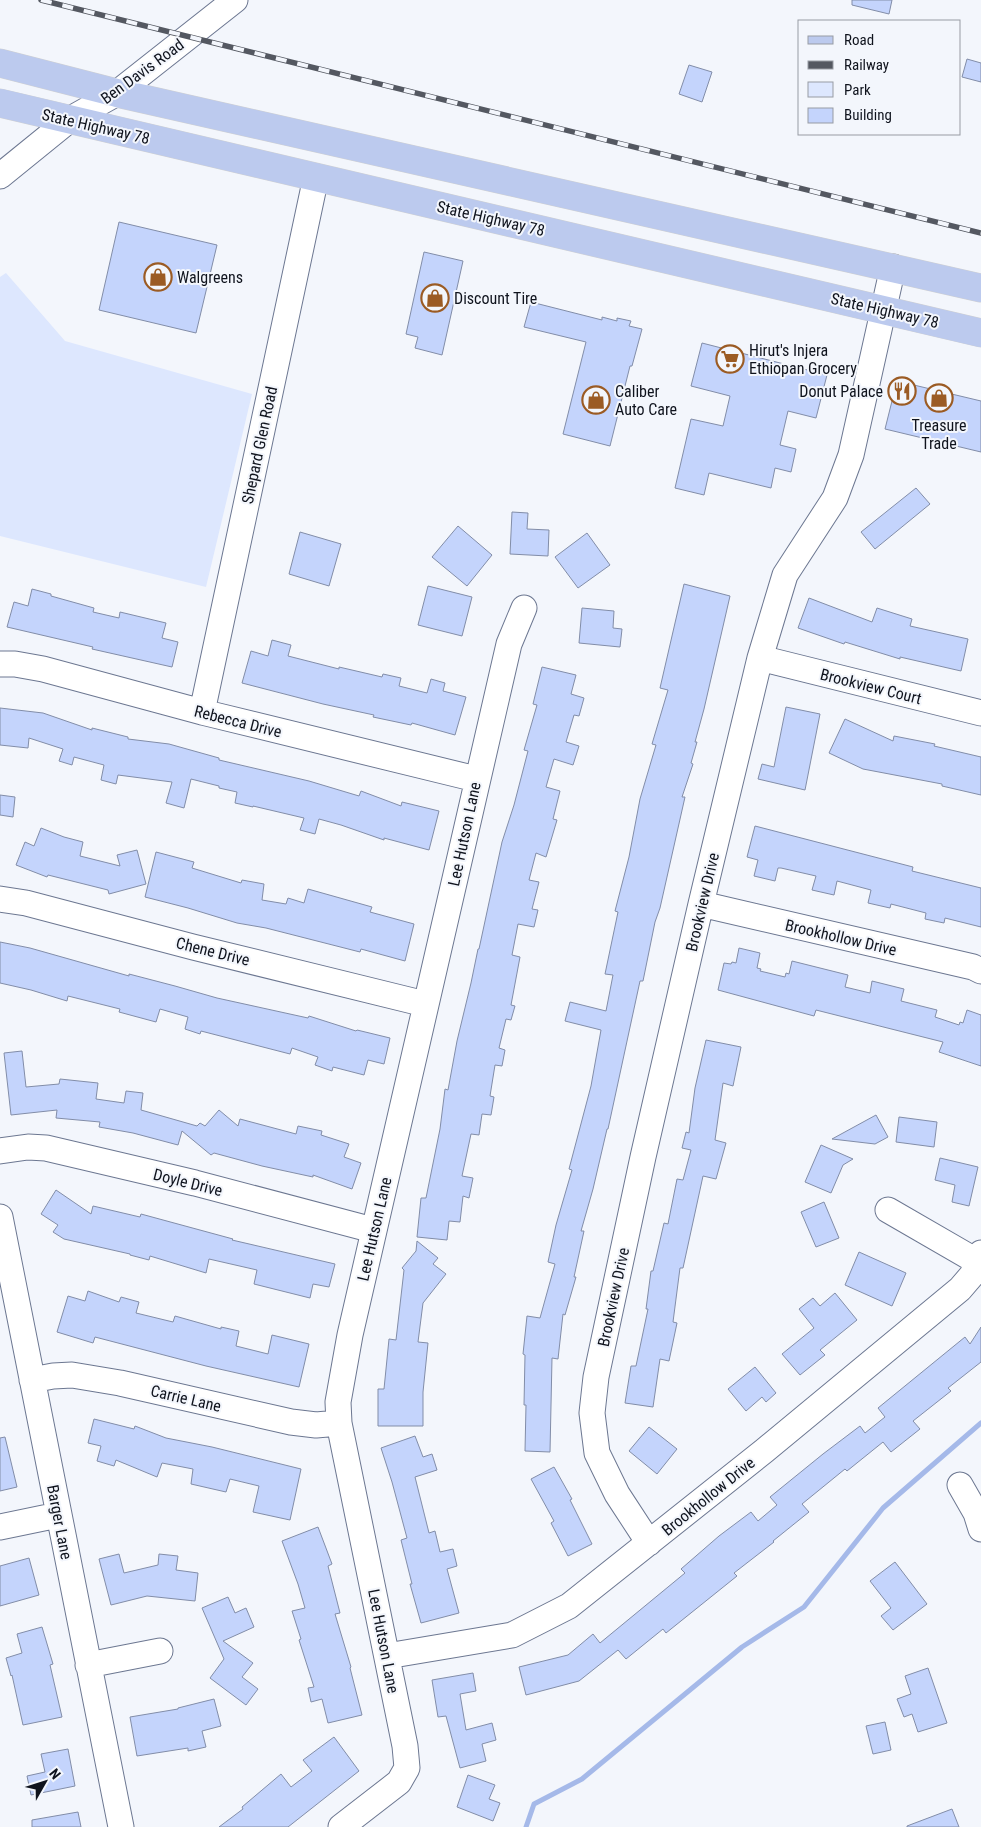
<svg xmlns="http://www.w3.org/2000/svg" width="981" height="1827" font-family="'Roboto Condensed',sans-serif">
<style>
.green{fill:#dde7fe}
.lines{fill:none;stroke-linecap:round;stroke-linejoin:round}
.stream{stroke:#a5b9e9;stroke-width:5}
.building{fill:#c4d4fc;stroke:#828da8}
.minor-casing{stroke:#6c7791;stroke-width:27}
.major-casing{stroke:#cfd0d2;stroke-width:29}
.minor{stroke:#fff;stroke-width:25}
.major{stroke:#bccaee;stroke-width:28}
.rail-casing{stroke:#545861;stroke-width:5.5}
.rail{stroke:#f3f6fc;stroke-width:4;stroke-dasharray:11;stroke-linecap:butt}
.labels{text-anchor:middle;stroke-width:4;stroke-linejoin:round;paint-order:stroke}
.street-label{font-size:16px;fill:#0f131d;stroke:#f3f6fc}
.poi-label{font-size:16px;fill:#0f131d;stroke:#f3f6fc;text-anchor:start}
</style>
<rect width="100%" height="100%" fill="#f3f6fc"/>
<path class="green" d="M6,273L65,341L252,394L206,587L0,536V277Z"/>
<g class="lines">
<path class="stream" d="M526,1827L534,1804L582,1779L742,1647L804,1607L883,1508L981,1423"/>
</g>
<path class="building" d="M852,0H892L889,14L852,5Z
M967,59L981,63V82L962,77Z
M689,65L712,72L702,102L679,94Z
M119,222L217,245L196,333L99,310Z
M424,252L463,261L442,355L415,348L418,337L406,334Z
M531,302L602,320V317L617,321V318L631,321L629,326L642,329L632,366H630L610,446L563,434L586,342L524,327Z
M702,343L827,375L816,418L788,411L780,445L796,449L791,472L775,468L771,488L709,473L704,495L675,488L691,419L723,426L730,396L691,386Z
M897,381L981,401V452L885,429Z
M916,488L930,504L875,549L861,532Z
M512,512L528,513L527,529L549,530L548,556L510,554Z
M458,526L492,555L467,586L432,557Z
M300,532L341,544L329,586L289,574Z
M587,533L610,565L578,588L555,557Z
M684,584L730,596L704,709L695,742H697L691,763L693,764L682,797H685L660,908L655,922L643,981H640L608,1129H607L593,1189L581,1231H584L574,1277H576L565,1315L563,1314L558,1359L552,1358L550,1452L525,1451L526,1405H524L525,1355L523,1354L527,1316L540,1318L555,1264L548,1262L556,1225L572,1170L569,1169L591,1086L601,1030L565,1021L570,1002L606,1011L613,975L605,974L618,912L615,911L629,857L640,799L656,745L652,744L668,690L660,688Z
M428,586L472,597L462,636L418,625Z
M32,589L51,594V596L94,608L93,612L119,618L120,612L166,623L162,638L178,642L172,667L92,649L93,647L7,627L14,602L28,606Z
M809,598L872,622L877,608L912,619L910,626L968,639L961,671L900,657V659L845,642L844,644L798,628Z
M582,608L614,611L613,628L622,629L620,647L579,643Z
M272,640L291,645L288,656L339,669V667L382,677L383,674L401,678L399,686L427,693L431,679L445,683L443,691L466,697L455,735L412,723L411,725L373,717L374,715L323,704L242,683L251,651L268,656Z
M542,667L576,675L571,694L584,698L579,716L574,715L566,742L579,746L573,765L554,759L546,787L560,791L553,819L557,820L546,857L536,853L529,880L539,882L532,909L538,910L534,927L518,924L512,955L520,957L511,1005L515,1006L511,1020L506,1019L499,1048L505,1050L502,1066L495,1065L490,1096L494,1097L491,1115L482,1114L479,1135L471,1134L462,1176L473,1178L469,1198L463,1196L460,1222L449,1221L447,1240L417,1237L421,1198H426L440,1129L445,1089L448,1090L457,1041L471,983L478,949H479L502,842L514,805L528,751L524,750L537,705L533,704Z
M786,707L820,714L805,790L758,779L762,764L774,767Z
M0,708L43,713L92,730V728L128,737V739L169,744L219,758V760L309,781L359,796L361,791L401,806L402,802L439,811L429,850L384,838V840L341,825L319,819L315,834L300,830L304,818L253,806V807L235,803L237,792L219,788V786L191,779L184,808L166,803L172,782L118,775L116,784L101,780L104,765L74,757L72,765L59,761L63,749L29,738L28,748L0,745Z
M845,719L893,741L894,736L935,744L934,746L981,757V795L942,786V784L863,769L829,753Z
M0,795L15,797L13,817L0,815Z
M755,826L913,867L912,871L981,888V927L945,918L944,923L925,919L926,913L891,904L890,908L868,903L871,890L837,881L834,895L812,890L816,876L781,868H778L775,881L754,876L758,860L747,857Z
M41,828L64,837L83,842L80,856L120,866L117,855L137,850L146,884L109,894L108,890L48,875L47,877L16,865L25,842L34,846Z
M156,852L194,862L192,868L241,883L242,880L264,884L262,900L286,904L288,898L304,903L308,889L372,907L370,912L414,924L405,961L361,949L360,952L266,928L237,923L188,908L145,897Z
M0,942L30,948L129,976V974L175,986L217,998L308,1018L309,1016L356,1031L357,1030L390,1038L384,1064L368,1060L364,1075L333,1067L332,1071L315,1065L318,1057L292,1048L290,1054L201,1031L200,1034L185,1029L188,1017L160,1009L156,1022L119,1012L120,1009L68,996L67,1001L31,990L0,983Z
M739,948L760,953L757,968L761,969L760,971L785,977L786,973L789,974L792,961L848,975L845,987L870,993L872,981L904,989L901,1001L937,1010L935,1017L959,1025L960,1022L963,1023L967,1010L981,1015V1066L939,1052L943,1042L816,1010L814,1016L718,990L724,963L731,964L732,962L736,963Z
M706,1040L741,1047L733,1086L723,1083L715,1140L726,1143L716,1179L703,1176L683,1268H680L673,1322L677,1323L669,1361L660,1359L653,1407L625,1403L631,1366H636L648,1309H646L651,1271H653L664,1223L668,1224L677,1179L683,1180L691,1150L682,1148L686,1132L689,1133L695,1088Z
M22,1051L26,1087L59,1084L60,1079L98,1083L96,1099L124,1103L126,1091L143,1093L141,1110L197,1126L200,1123L205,1126L219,1110L238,1126L240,1119L296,1134L298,1126L322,1131L321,1135L349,1144L344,1157L361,1163L352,1189L313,1175V1177L262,1166L214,1153L211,1155L182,1131L178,1145L133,1133L99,1127L100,1122L56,1118L57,1110L11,1115L4,1053Z
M876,1115L888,1137L875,1144L832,1139Z
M899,1117L937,1122L934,1147L896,1142Z
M821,1145L853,1159L843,1165L831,1193L805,1182Z
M940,1158L978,1167L969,1206L952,1202L955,1185L935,1180Z
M56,1190L91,1214L93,1206L140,1217L141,1214L233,1239L232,1240L335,1264L329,1287L313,1284L310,1298L254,1284L257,1270L209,1259L206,1273L150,1256L149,1260L130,1255V1254L64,1239L53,1232L58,1225L41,1214Z
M824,1202L839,1238L816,1247L801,1212Z
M417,1241L438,1258L433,1264L446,1274L423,1303L418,1342L428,1343L423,1392V1426H378V1389H384L389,1339L396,1340L404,1270L402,1268L416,1251Z
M859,1252L906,1273L892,1306L845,1285Z
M88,1291L119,1302L121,1297L139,1302L136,1313L173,1322L175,1316L221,1329V1327L239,1331L236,1346L268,1354L272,1335L309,1344L299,1387L206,1366L95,1337L93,1343L57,1332L68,1296L85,1301Z
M835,1293L857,1320L820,1350L825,1355L800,1375L782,1354L814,1328L799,1309L813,1298L820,1306Z
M981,1327V1362L948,1388L951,1391L913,1421L920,1429L891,1452L883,1442L847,1471L845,1469L802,1504L809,1512L773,1541L774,1542L734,1573L737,1576L666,1633L663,1629L626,1659L618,1650L579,1681L526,1695L519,1667L568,1655L593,1634L600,1643L685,1573L681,1569L719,1536L751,1512L758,1521L777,1505L770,1497L823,1454L860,1426L865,1433L885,1417L878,1408L965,1337L970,1344Z
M755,1367L776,1393L766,1402L762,1397L746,1411L728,1389Z
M94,1419L134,1429L135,1426L166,1438L212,1447L301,1469L290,1520L253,1512L259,1486L230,1479L226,1492L191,1484L193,1469L162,1463L157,1477L116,1460L114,1466L97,1461L101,1446L88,1443Z
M649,1427L677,1449L657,1474L629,1451Z
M415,1436L423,1457L432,1454L437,1470L415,1477L429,1533L435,1531L440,1552L453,1549L457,1566L447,1569L459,1613L421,1623L410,1584H412L401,1540L407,1538L392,1482L381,1448Z
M5,1437L17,1487L0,1491V1438Z
M554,1467L572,1499L570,1500L592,1544L568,1556L551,1523L554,1521L531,1479Z
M318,1527L332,1564L328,1566L340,1613L335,1614L351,1667L350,1668L362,1715L328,1723L322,1699L311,1702L308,1688L314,1687L299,1640L301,1639L292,1611L305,1608L298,1584L282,1541Z
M119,1554L124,1573L158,1565L159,1554L178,1556L176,1570L198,1573L195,1601L147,1596L111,1605L99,1559Z
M29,1558L39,1595L0,1606V1566Z
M895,1562L927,1604L893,1630L881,1616L891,1608L870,1581Z
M228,1597L235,1613L246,1608L254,1627L223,1641L253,1663L242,1677L258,1689L246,1705L210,1678L224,1659L202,1608Z
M42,1627L53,1664L50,1665L62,1717L23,1725L12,1675L11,1676L6,1658L22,1653L17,1634Z
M928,1668L947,1723L918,1732L912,1714L904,1717L897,1699L911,1694L905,1676Z
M473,1673L476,1691L460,1694L466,1730L492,1723L496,1740L482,1744L486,1761L460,1768L446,1716L438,1717L432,1680Z
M214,1699L221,1726L202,1731L206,1747L188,1751V1748L137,1756L130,1717L178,1709V1708Z
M885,1722L891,1750L873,1754L866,1726Z
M334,1737L359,1771L288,1827H219L243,1809L242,1807L281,1774L291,1787L312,1771L303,1760Z
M68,1749L75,1786L31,1795L27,1776L45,1772L41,1754Z
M468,1775L495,1785L489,1799L500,1803L493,1821L457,1807Z
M952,1809L959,1827H907V1826Z
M78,1812L81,1827H32V1820Z"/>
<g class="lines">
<g class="minor-casing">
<path id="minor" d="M0,176L69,120L117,93L235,0
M760,658L981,713
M0,664H15L43,669L202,712L476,779
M202,712L316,177
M0,899L26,903L193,947L425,1004
M701,904L973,967L981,971
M0,1151L28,1147L46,1148L195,1183L373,1230
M888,1210L978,1262
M0,1217L121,1827
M32,1380L53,1376L72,1375L120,1383L291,1422L316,1425L339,1423
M960,1485L976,1513L981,1529
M0,1527L58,1515
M649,1543L617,1494L597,1453L592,1413L596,1377L643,1157L701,904L760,658L785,575L835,498L851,455L893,267
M387,1656L512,1635L569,1606L764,1451L960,1289L972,1275L981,1253
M88,1665L160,1651
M341,1827L399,1782L407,1768L405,1746L339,1423L338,1402L350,1335L509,644L524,608"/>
</g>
<g class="major-casing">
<path id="major" d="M0,63L117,93L981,288
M0,103L981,333"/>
</g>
<use href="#minor" class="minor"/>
<use href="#major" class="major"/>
<g class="rail-casing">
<path id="rail" d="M41,0L981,233"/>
</g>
<use href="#rail" class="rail"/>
</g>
<defs>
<g id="shop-ring" transform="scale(1.4375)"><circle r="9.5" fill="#f3f6fc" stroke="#9b5b24" stroke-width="1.5"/><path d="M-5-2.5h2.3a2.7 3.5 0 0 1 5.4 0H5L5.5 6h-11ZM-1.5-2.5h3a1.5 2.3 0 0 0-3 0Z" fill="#9b5b24"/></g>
<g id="supermarket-ring" transform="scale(1.4375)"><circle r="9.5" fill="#f3f6fc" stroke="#9b5b24" stroke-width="1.5"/><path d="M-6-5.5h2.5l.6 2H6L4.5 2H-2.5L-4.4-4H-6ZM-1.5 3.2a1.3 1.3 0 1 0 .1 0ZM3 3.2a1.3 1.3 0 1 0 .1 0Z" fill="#9b5b24"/></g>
<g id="restaurant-ring" transform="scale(1.4375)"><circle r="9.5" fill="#f3f6fc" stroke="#9b5b24" stroke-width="1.5"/><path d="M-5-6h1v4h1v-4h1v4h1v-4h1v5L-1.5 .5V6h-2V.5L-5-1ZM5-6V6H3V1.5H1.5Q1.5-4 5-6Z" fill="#9b5b24"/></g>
</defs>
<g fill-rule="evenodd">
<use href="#shop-ring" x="158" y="277"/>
<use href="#shop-ring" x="435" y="298"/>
<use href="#supermarket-ring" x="730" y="359"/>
<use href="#restaurant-ring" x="902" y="391"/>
<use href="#shop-ring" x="939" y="398"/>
<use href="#shop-ring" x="596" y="400"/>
</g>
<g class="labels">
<g class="street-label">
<text transform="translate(142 71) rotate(-36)" y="6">Ben Davis Road</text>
<text transform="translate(96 126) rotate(13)" y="6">State Highway 78</text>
<text transform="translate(491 218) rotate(13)" y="6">State Highway 78</text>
<text transform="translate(885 310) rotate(13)" y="6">State Highway 78</text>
<text transform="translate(259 445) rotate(-78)" y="6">Shepard Glen Road</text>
<text transform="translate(871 686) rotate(14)" y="6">Brookview Court</text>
<text transform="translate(238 721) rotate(14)" y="6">Rebecca Drive</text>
<text transform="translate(464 834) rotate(-78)" y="6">Lee Hutson Lane</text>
<text transform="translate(702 902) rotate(-77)" y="6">Brookview Drive</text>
<text transform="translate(841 937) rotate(13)" y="6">Brookhollow Drive</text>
<text transform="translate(213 951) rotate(14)" y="6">Chene Drive</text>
<text transform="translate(188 1182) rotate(14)" y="6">Doyle Drive</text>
<text transform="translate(374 1229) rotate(-77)" y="6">Lee Hutson Lane</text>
<text transform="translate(613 1297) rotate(-78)" y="6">Brookview Drive</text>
<text transform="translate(186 1398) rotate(13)" y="6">Carrie Lane</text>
<text transform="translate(708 1496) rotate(-39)" y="6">Brookhollow Drive</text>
<text transform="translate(60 1522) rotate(79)" y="6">Barger Lane</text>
<text transform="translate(384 1641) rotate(79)" y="6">Lee Hutson Lane</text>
</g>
<g class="poi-label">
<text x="177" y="283">Walgreens</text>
<text x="454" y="304">Discount Tire</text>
<text x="749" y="356">Hirut's Injera<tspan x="749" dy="18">Ethiopan Grocery</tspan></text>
<text x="615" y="397">Caliber<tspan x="615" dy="18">Auto Care</tspan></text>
<text x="883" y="397" text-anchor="end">Donut Palace</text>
<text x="939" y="431" text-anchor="middle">Treasure<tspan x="939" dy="18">Trade</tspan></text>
</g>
</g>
<rect x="798" y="20" width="162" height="115" fill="#f3f6fc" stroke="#989ba3"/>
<rect x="808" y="36" width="25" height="8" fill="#bccaee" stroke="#989ba3"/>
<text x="844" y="45" font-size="15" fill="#0f131d">Road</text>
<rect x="808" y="61" width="25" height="8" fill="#545861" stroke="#989ba3"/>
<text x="844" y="70" font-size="15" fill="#0f131d">Railway</text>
<rect x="808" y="82" width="25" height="15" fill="#dde7fe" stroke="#989ba3"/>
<text x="844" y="95" font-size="15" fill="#0f131d">Park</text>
<rect x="808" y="108" width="25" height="15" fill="#c4d4fc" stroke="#989ba3"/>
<text x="844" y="120" font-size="15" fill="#0f131d">Building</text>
<g transform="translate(45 1782) rotate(51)" stroke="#f3f6fc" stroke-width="4" paint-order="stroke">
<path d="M0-4L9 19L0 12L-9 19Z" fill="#0f131d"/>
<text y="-8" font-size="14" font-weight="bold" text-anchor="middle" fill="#0f131d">N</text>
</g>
</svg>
